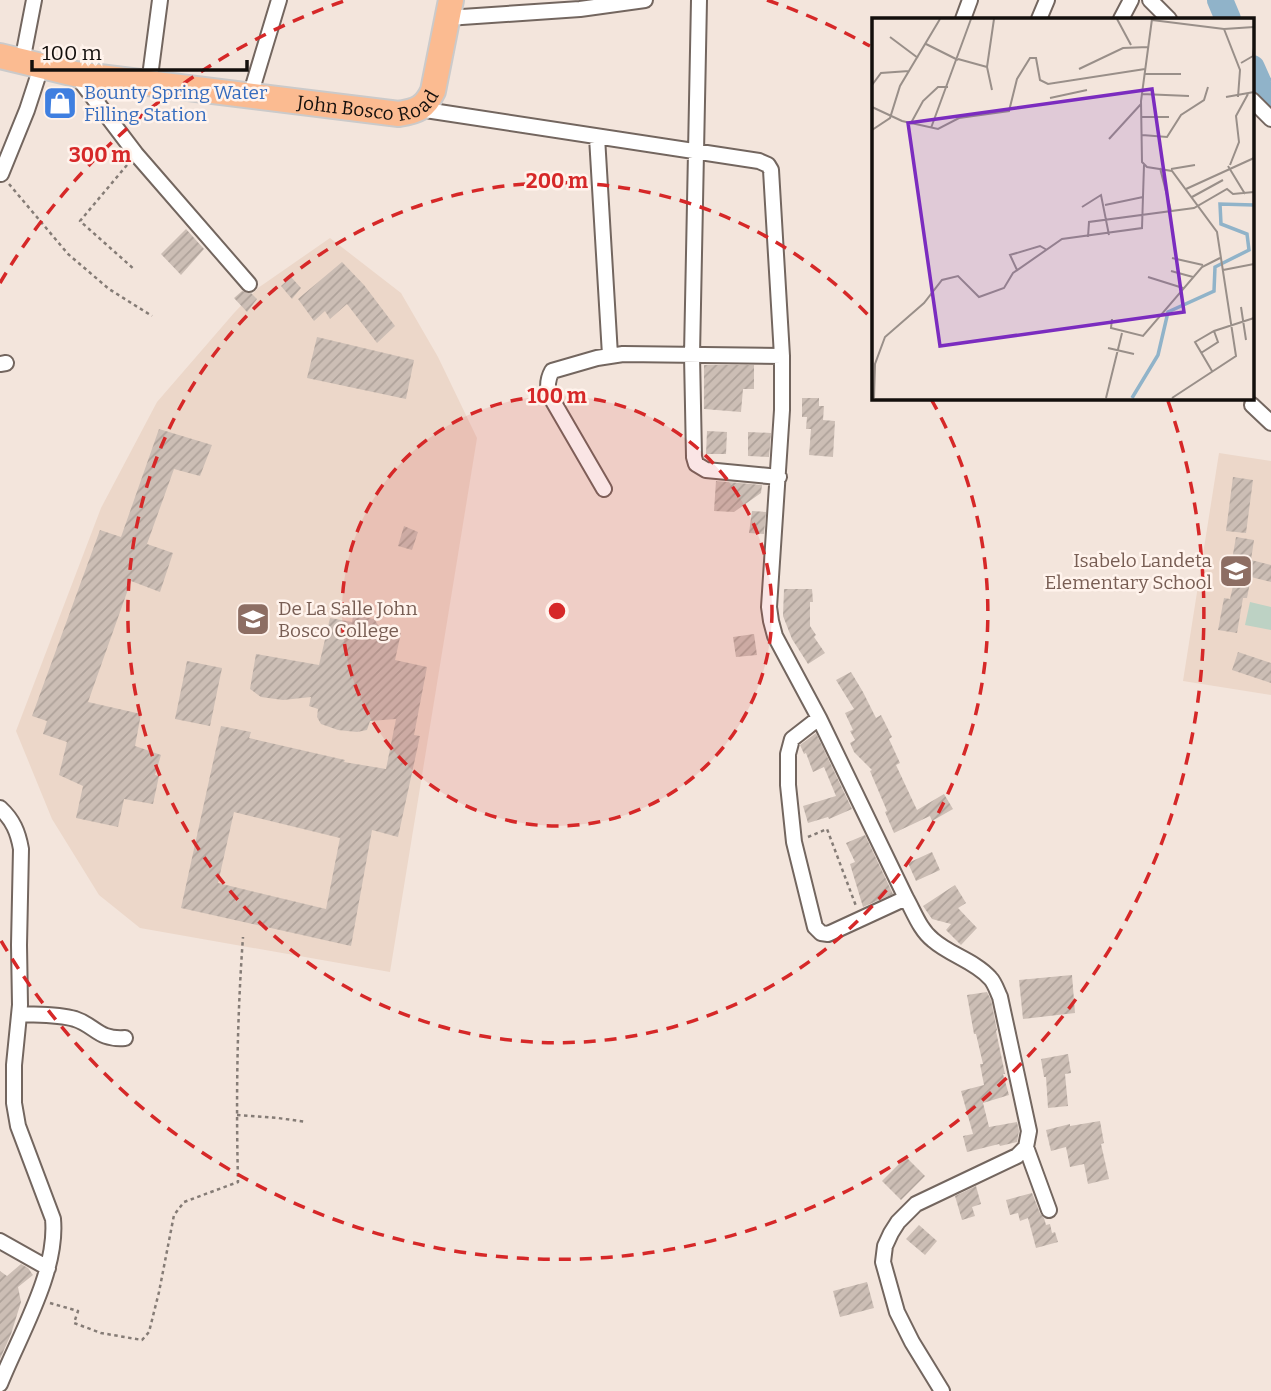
<svg xmlns="http://www.w3.org/2000/svg" width="1271" height="1391" font-family="Bitter,serif">
<style>
.built{fill:#ecd7c9}
.grass{fill:#bdd2c4}
.lines{fill:none;stroke-linecap:round;stroke-linejoin:round}
.river{stroke:#90b3c9;stroke-width:26}
.building{fill:url(#building-hatch);fill-rule:evenodd}
.street-casing{stroke:#73665f;stroke-width:18}
.highway-casing{stroke:#cbcaca;stroke-width:28}
.path{stroke:#857c76;stroke-width:2.5;stroke-dasharray:3.5 3.5;stroke-linecap:butt}
.street{stroke:#fff;stroke-width:14}
.highway{stroke:#fbbb91;stroke-width:24}
.ring{fill:none;stroke:#d62828;stroke-width:3.5;stroke-dasharray:12 9}
.labels{text-anchor:middle;stroke-width:5;stroke-linejoin:round;paint-order:stroke}
.street-label{font-size:19px;fill:#130f0c;stroke:#fff3ec}
.shop-label{font-size:19px;fill:#366cbe;stroke:#fff3ec;text-anchor:start}
.education-label{font-size:19px;fill:#785e54;stroke:#fff3ec;text-anchor:end}
.inset-river{fill:none;stroke:#90b3c9;stroke-width:3.5}
.inset-road{fill:none;stroke:#998f89;stroke-width:2}
.view{fill:#7b2cbf;fill-opacity:0.15;stroke:#7b2cbf;stroke-width:3.5}
.inset-edge{fill:none;stroke:#130f0c;stroke-width:3.5}
.centre{fill:#d62828;stroke:#fff3ec;stroke-width:3.5}
.ring-label{font-size:21px;text-anchor:middle;font-weight:bold;fill:#d62828;stroke:#fff3ec;stroke-width:5;stroke-linejoin:round;paint-order:stroke}
</style>
<defs>
<pattern id="building-hatch" width="6" height="6" patternUnits="userSpaceOnUse" patternTransform="scale(1.75)"><rect width="6" height="6" fill="#ccbeb5"/><path d="M-1 1l2-2M0 6l6-6M5 7l2-2" fill="none" stroke="#aea29a"/></pattern>
</defs>
<rect width="100%" height="100%" fill="#f3e5dc"/>
<path class="built" d="M330,238L401,293L438,357L477,438L390,972L140,928L99,895L52,819L16,731L101,508L157,402L234,313L258,288Z
M1219,453L1271,461V695L1183,681Z"/>
<path class="grass" d="M1250,602L1271,607V630L1245,625Z"/>
<g class="lines">
<path class="river" d="M1220,0L1228,19
M1252,68L1260,86L1271,94"/>
</g>
<path class="building" d="M186,229L204,249L181,275L161,254Z
M342,262L364,285L395,326L377,343L347,304L330,319L325,311L314,321L298,299Z
M291,277L301,288L292,299L281,286Z
M242,291L251,293L257,299L247,312L234,298Z
M317,337L414,360L406,399L307,378Z
M704,365H754V389H743L741,412L704,409Z
M802,398H819V406H824L823,420L835,421L833,457L809,455L811,429H806L807,417H802Z
M159,429L212,445L200,476L174,469L147,544L173,553L160,592L131,581L88,702L141,714L135,746L161,755L155,775L159,776L153,804L124,799L118,827L76,818L83,786L59,775L67,742L43,734L47,721L32,716L100,530L121,537Z
M707,431L727,432L726,454H706Z
M748,432L771,433L769,457L748,456Z
M1233,477L1253,480L1246,533L1226,531Z
M716,481L762,485L761,493L734,512L714,511Z
M752,511L766,512L764,534L749,533Z
M404,526L418,532L412,550L398,546Z
M1236,537L1254,540L1251,560L1271,565V582L1251,577L1247,598H1243L1237,633L1218,630L1224,598L1230,599L1235,577H1229Z
M784,589H812L813,602H810V626L816,635L814,637L825,653L808,664L792,639L783,616Z
M359,616L374,619L381,629L401,633L395,660L427,667L414,735L420,736L398,837L372,830L351,946L181,908L221,726L251,732L249,738L345,760L344,762L386,769L396,719L370,721L367,730L357,732L338,730L321,724L317,717L318,709L309,706L311,697L283,700L261,697L250,689L256,654L319,665L330,618L352,622L353,617ZM234,812L340,838L326,909L218,883Z
M754,634L757,655L736,657L733,637Z
M1238,652L1271,663V683L1232,670Z
M187,661L222,668L210,726L175,719Z
M851,672L863,692L876,718L881,715L892,737L889,739L900,763L896,765L917,810L944,794L953,809L932,821L930,816L894,833L885,812L887,811L870,771L872,770L854,752L850,743L855,740L850,731L853,730L845,713L854,709L836,680Z
M816,733L852,809L829,819L828,817L808,823L803,806L836,796L824,767L813,772L806,753L804,754L800,745Z
M865,835L893,894L863,907L850,864L855,862L846,843Z
M932,852L940,870L916,881L908,863Z
M955,885L966,903L958,908L977,928L961,945L946,930L951,924L932,919L923,906Z
M1072,975L1075,1013L1023,1019L1019,980Z
M987,992L991,1000L997,1030L996,1031L1005,1074H1003L1009,1095L983,1103L989,1127L1017,1122L1019,1131L1017,1142L1000,1146L999,1144L967,1152L963,1136L973,1134L961,1091L984,1085L980,1064H983L976,1034H974L967,995Z
M1068,1054L1071,1073L1065,1074L1068,1106L1048,1108L1046,1077H1044L1041,1059Z
M1100,1121L1104,1143L1101,1144L1109,1179L1088,1184L1084,1164L1070,1167L1066,1147L1051,1151L1046,1130L1070,1124V1126Z
M906,1157L925,1176L901,1200L882,1181Z
M976,1186L981,1204L972,1207L975,1216L962,1220L955,1196Z
M1032,1193L1040,1213L1044,1218L1046,1225L1050,1224L1052,1233L1055,1232L1058,1242L1036,1248L1028,1218L1020,1221L1018,1213L1010,1215L1006,1200Z
M919,1225L937,1241L925,1255L906,1239Z
M21,1264L28,1268L33,1275L18,1287L21,1302L11,1334L0,1359V1271L7,1276Z
M867,1282L874,1308L840,1317L833,1291Z"/>
<g class="lines">
<g class="street-casing">
<path id="street" d="M699,0L692,355L694,457L696,464L706,470L779,477
M1150,0L1169,19
M447,18L580,9L645,0
M963,19L970,0
M1039,19L1047,0
M1121,19L1131,0
M22,62L34,0
M76,75L136,154L249,284
M149,84L160,0
M250,96L279,0
M1252,100L1271,119
M419,109L759,161L768,165L771,170L782,356V410L769,607L771,621L775,636L819,718L906,898C914,912 920,930 933,940C950,955 975,961 990,978C995,983 997,991 1000,997L1029,1131L1026,1147L1017,1156L916,1204L898,1222L891,1233L885,1246L883,1262L897,1312L912,1342L942,1391
M597,137L610,355
M1,174L27,110L41,67
M0,364L6,363
M1252,405L1271,423
M604,489L550,396C547,387 547,380 552,371L597,358L623,354L782,356
M819,718L792,739L788,754V785L794,842L815,927L821,933L828,934L906,898
M0,808C13,820 18,832 21,849L19,945L20,1005L14,1065V1103L18,1126L53,1219C58,1272 19,1336 0,1384
M20,1014C37,1015 58,1014 75,1019C96,1026 98,1040 125,1038
M1026,1147L1049,1210
M0,1241L48,1268"/>
</g>
<g class="highway-casing">
<g id="highway">
<path id="s1" d="M0,56L75,74L399,114C417,111 425,108 433,91L451,0"/>
</g>
</g>
<path class="path" d="M127,165L80,221L135,270
M9,184L68,254L109,289L152,316
M808,837L827,829L856,906
M237,1115L278,1118L306,1122
M50,1303L78,1311L74,1323L101,1333L142,1340L149,1332L159,1292L174,1215L184,1202L238,1182C236,1100 237,1019 243,937"/>
<use href="#street" class="street"/>
<use href="#highway" class="highway"/>
</g>
<circle cx="557" cy="611" r="215" fill="#d62828" fill-opacity=".12"/>
<g class="ring">
<circle cx="557" cy="611" r="215"/>
<path d="M931 399A430 430 0 1 1 871 318"/>
<path d="M0 283A646 646 0 0 1 347 0M767 0A646 646 0 0 1 870 46M1168 401A646 646 0 0 1 0 939"/>
</g>
<defs>
<g id="shop-square" transform="scale(1.75)"><rect x="-9" y="-9" width="18" height="18" rx="4" fill="#3f7fe0" stroke="#fff3ec"/><path d="M-5-2.5h2.3a2.7 3.5 0 0 1 5.4 0H5L5.5 6h-11ZM-1.5-2.5h3a1.5 2.3 0 0 0-3 0Z" fill="#fff"/></g>
<g id="school-square" transform="scale(1.75)"><rect x="-9" y="-9" width="18" height="18" rx="4" fill="#8d6e63" stroke="#fff3ec"/><path d="M0-5L7-2L0 1L-7-2ZM-4 1L0 2.5L4 1V4Q0 6-4 4Z" fill="#fff"/></g>
<g id="university-square" transform="scale(1.75)"><rect x="-9" y="-9" width="18" height="18" rx="4" fill="#8d6e63" stroke="#fff3ec"/><path d="M0-5L7-2L0 1L-7-2ZM-4 1L0 2.5L4 1V4Q0 6-4 4Z" fill="#fff"/></g>
</defs>
<g fill-rule="evenodd">
<use href="#shop-square" x="60" y="103"/>
<use href="#school-square" x="1236" y="571"/>
<use href="#university-square" x="253" y="619"/>
</g>
<g class="labels">
<g class="street-label">
<text dy="7" stroke="none"><textPath href="#s1" startOffset="374">John Bosco Road</textPath></text>
</g>
<g class="shop-label">
<text x="84" y="99">Bounty Spring Water<tspan x="84" dy="22">Filling Station</tspan></text>
</g>
<g class="education-label">
<text x="1212" y="567">Isabelo Landeta<tspan x="1212" dy="22">Elementary School</tspan></text>
<text x="278" y="615" text-anchor="start">De La Salle John<tspan x="278" dy="22">Bosco College</tspan></text>
</g>
</g>
<g transform="translate(872 18)">
<rect width="382" height="382" fill="#f3e5dc"/>
<path class="inset-river" d="M260,380L286,337L296,294L342,273L343,249L377,232L375,216L349,206L348,186L382,187"/>
<path class="inset-road" d="M245,1L259,27M280,1L269,83L270,144L275,149L300,153L345,214L364,338L300,380M280,2L352,11L382,9M352,11L368,52L366,79M18,19L46,40M54,26L86,42M86,41L115,49M369,45L381,38L382,29M207,51L251,30L276,29M273,56H309M0,67L9,55L37,53M120,72L115,49L122,1M270,76L317,78M354,79L382,74M178,80L215,72M0,89L30,103L66,111L87,100L137,93L145,61L158,40H164L168,62L176,66L273,51M269,99H297M39,105L51,83L66,69H76M59,110L99,1M0,112L18,100L28,68L68,1M270,117L295,119L309,97L332,82L336,69M237,121L269,86M358,147L367,124L364,98L376,76M356,148L373,176M288,150L299,193M299,151L323,147M314,171L382,140M320,179L351,162M233,187L271,179M210,189L229,177L237,217M216,219L217,204L322,190L355,171L361,176L382,174M300,240L331,247M145,252L138,237L168,228L175,232M351,252L382,246M299,253L321,259M276,259L311,270M369,289L374,322M240,301L239,310L271,318L330,249L348,240M236,330L262,336M329,335L346,324L342,313M340,353L323,324L342,313L382,300M2,380L3,346L13,319L52,285L70,262L86,258L107,279L132,270L141,255L190,221L270,210L272,147M234,380L250,315"/>
<path class="view" d="M280,71L312,294L68,328L36,105Z"/>
<rect width="382" height="382" class="inset-edge"/>
</g>
<circle cx="557" cy="611" r="10" class="centre"/>
<g class="ring-label">
<text x="100" y="162">300 m</text>
<text x="557" y="188">200 m</text>
<text x="557" y="403">100 m</text>
</g>
<path d="M32 60v10h215v-10" fill="none" stroke="#130f0c" stroke-width="3.5"/>
<text x="42" y="60" font-size="21" fill="#130f0c" stroke="#fff3ec" stroke-width="5" paint-order="stroke">100 m</text>
</svg>
